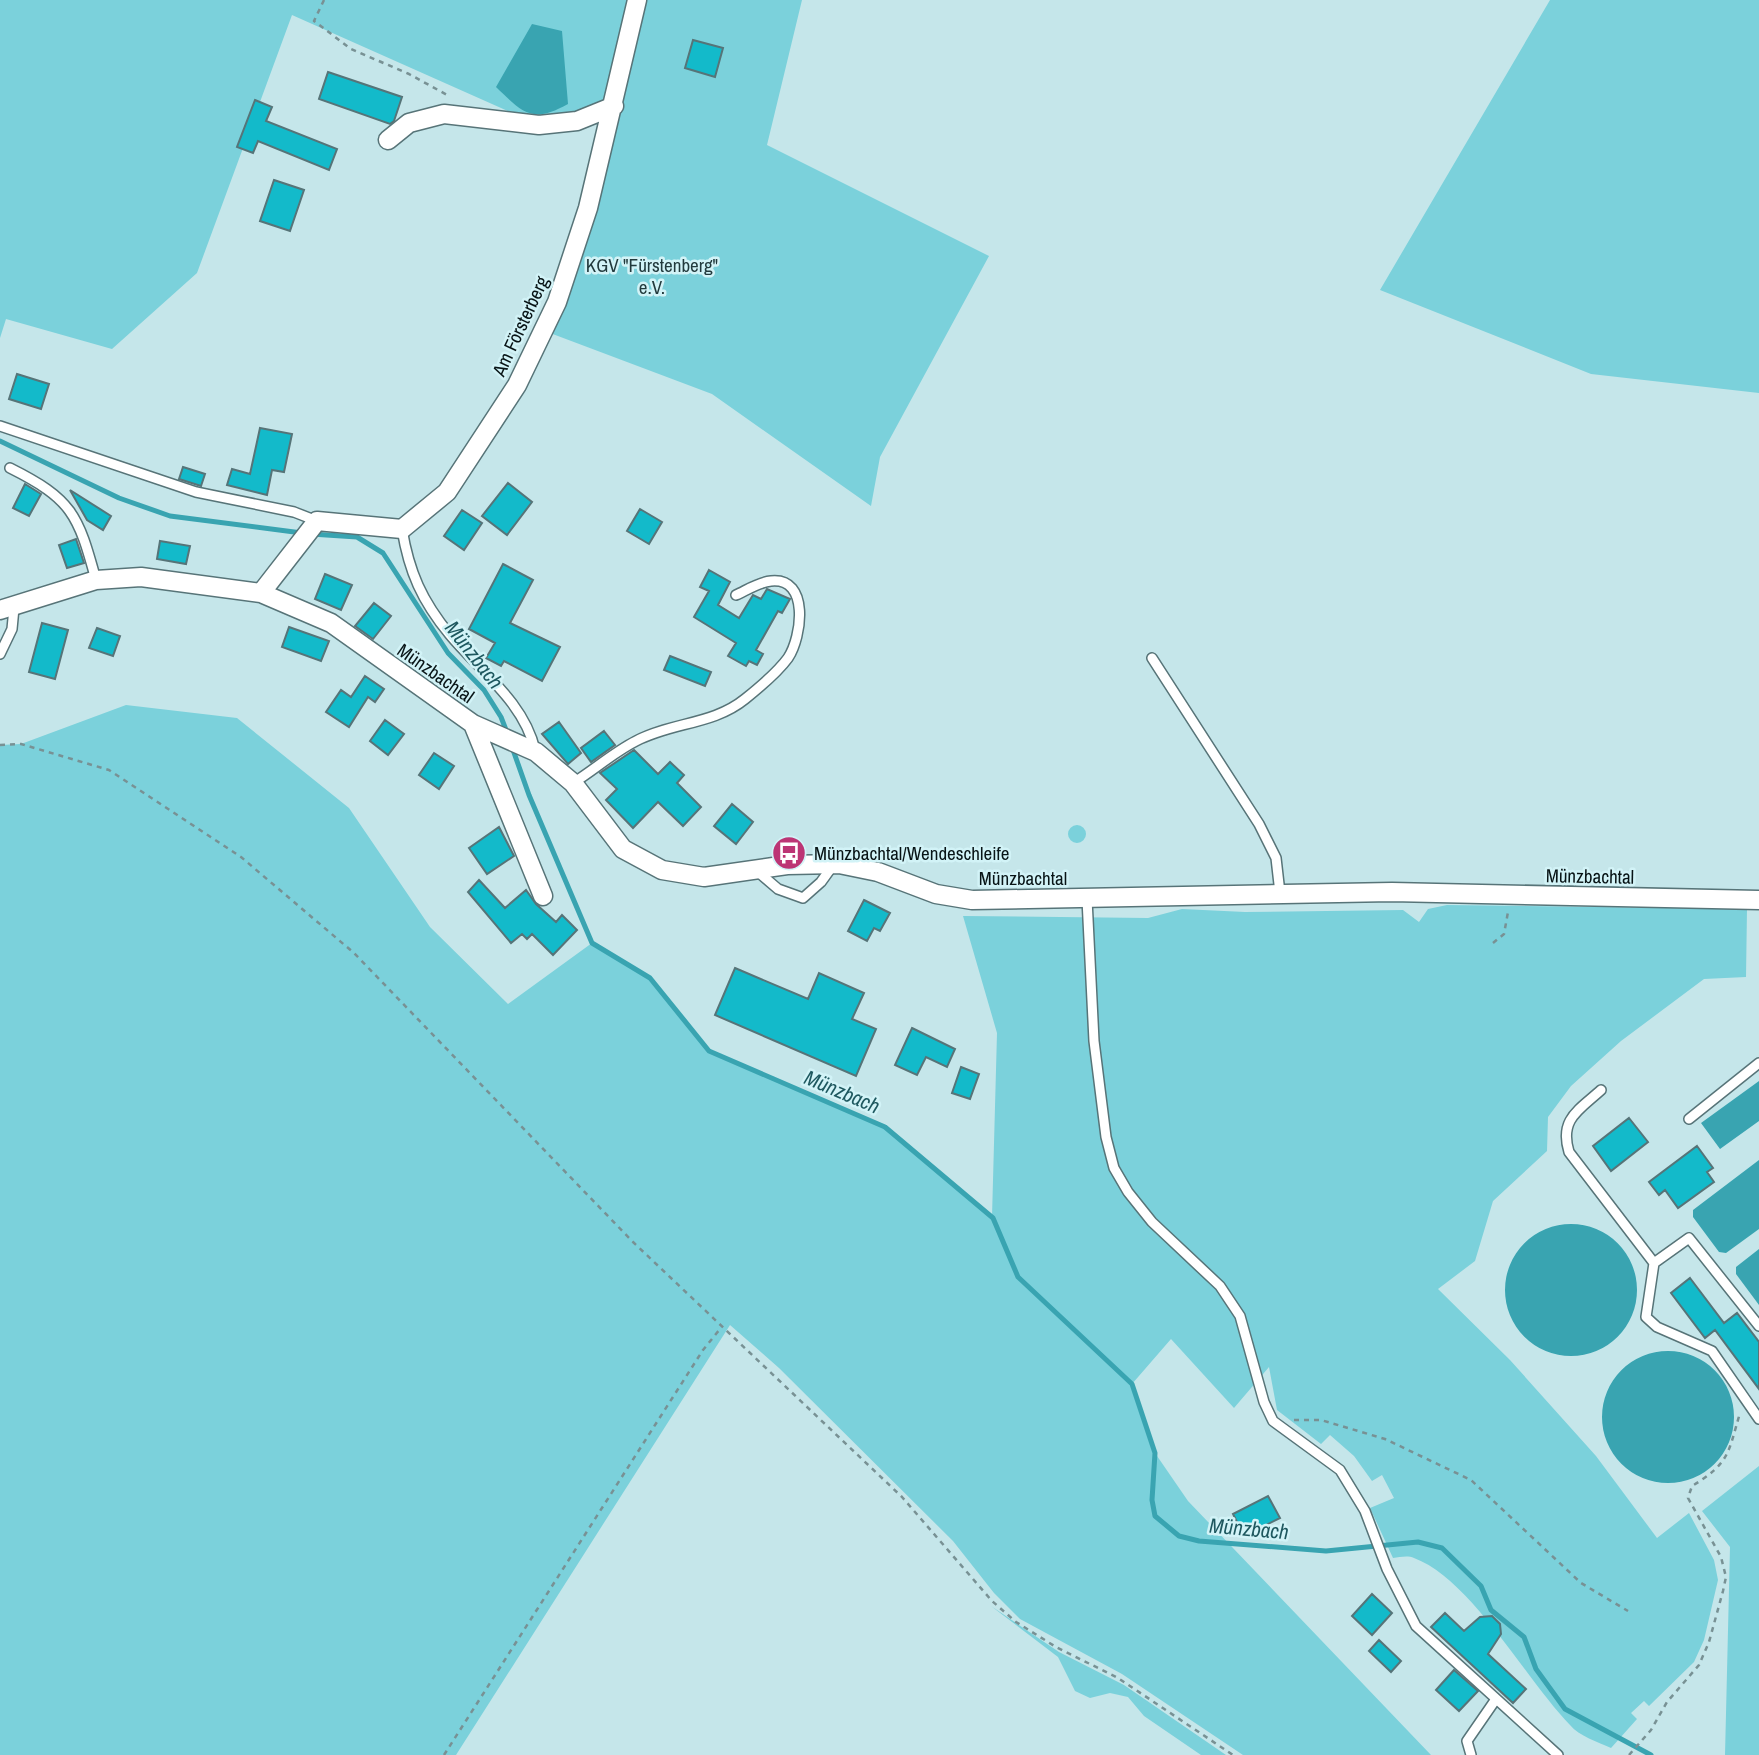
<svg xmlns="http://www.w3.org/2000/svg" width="1759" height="1755" font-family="'Archivo Narrow',sans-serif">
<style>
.green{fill:#7bd1db}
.water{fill:#39a4b1}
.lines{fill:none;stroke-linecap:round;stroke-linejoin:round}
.stream{stroke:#39a4b1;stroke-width:5}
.building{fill:#13baca;stroke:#567478;stroke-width:2}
.service-casing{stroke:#577478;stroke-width:12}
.minor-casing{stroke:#577478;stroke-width:21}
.path{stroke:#789194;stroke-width:2.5;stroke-dasharray:5 5;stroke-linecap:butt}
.service{stroke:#fff;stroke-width:9}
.minor{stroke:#fff;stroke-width:18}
.labels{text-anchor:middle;stroke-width:5;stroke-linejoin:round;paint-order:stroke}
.park-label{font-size:19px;fill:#223a3d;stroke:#d2f3f7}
.street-label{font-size:19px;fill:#081416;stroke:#d2f3f7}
.poi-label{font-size:19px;fill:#081416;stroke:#d2f3f7;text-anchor:start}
.water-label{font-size:21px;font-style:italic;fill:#1e585f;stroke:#d2f3f7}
</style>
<rect width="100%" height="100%" fill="#c5e6ea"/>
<path class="green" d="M0,0H802L767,145L989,256L880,457L871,506L712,394L542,330L608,116L539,125L292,15L197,273L112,349L6,319L0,338Z
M1550,0H1759V393L1591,374L1380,290Z
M126,705L237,718L349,808L430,927L508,1004L592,943L650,978L709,1051L885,1127L992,1217L997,1033L963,916L1148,918L1182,909L1245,912L1403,910L1419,922L1428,909L1447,905L1747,909L1746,977L1704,979L1621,1041L1571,1086L1548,1117L1547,1151L1493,1201L1475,1261L1438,1289L1510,1360L1596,1456L1657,1538L1689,1513L1714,1560L1718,1580L1704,1640L1694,1662L1649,1706L1644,1701L1631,1713L1637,1719L1611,1748C1598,1742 1579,1736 1570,1725C1527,1681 1471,1579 1414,1558C1408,1555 1400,1557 1393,1558L1370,1508L1394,1498L1382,1475L1372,1481L1354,1456L1330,1435L1321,1444L1277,1410L1269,1367L1234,1408L1171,1339L1132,1384L1155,1453L1188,1501L1431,1755H1243L1122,1674L1020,1619L994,1593L953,1541L779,1368L730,1325L456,1755H0V745L21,744Z
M1068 834a9 9 0 1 1 18 0a9 9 0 1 1-18 0Z
M1759,1466V1755H1725L1730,1547L1702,1511Z
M991,1606L1059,1652L1124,1685L1226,1755H1201L1144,1716L1128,1697L1110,1693L1090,1698L1075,1691L1058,1657Z"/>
<path class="water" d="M532,24L562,31L568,104C532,124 523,113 496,87Z
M1759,1081V1121L1720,1149L1701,1123Z
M1759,1160V1229L1726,1253L1719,1252L1693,1217V1210Z
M1505 1290a66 66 0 1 1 132 0a66 66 0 1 1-132 0Z
M1759,1249V1305L1736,1274V1267Z
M1602 1417a66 66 0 1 1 132 0a66 66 0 1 1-132 0Z"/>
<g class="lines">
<path class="stream" d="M0,441L119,498L170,516L302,533
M311,534L357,537L383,553L448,653L484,690L501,717L508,735
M512,747L529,795L592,943L650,978L709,1051L885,1127L993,1218L1018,1277L1132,1384L1155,1453L1152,1500L1155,1516L1179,1536L1199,1541L1326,1551L1418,1542L1442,1548L1481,1586L1491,1610L1524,1637L1536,1669L1565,1709L1651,1755"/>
</g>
<path class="building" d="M693,40L723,48L715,77L685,68Z
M328,72L402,97L394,121L390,124L319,99Z
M255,100L272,107L266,121L337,149L329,170L258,141L253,153L237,147Z
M274,180L304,190L290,231L260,221Z
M17,374L49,384L41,409L9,399Z
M260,428L292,434L284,472L272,470L267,495L227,485L232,469L250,474Z
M183,467L205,474L201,486L179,479Z
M508,483L532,502L507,535L482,516Z
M25,484L41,494L29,516L13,508Z
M70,490L111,516L103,530L87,520Z
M640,509L662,522L649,544L627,531Z
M462,510L482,523L464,550L444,536Z
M76,539L84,563L67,568L59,545Z
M160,541L190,546L186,564L157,559Z
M503,564L533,580L510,623L560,647L542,681L504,661L501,666L486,658L495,643L469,629Z
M709,570L730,582L718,605L739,618L753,595L761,599L767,589L790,599L782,613L778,611L756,650L763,654L757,665L749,661L746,666L728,656L736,643L694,617L709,591L700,587Z
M325,574L352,585L341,610L315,599Z
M374,603L391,616L373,639L355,626Z
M42,623L68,630L55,679L29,672Z
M289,627L329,641L321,661L282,647Z
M97,628L120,636L113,656L89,648Z
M670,656L711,672L705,686L664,670Z
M365,676L384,689L375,702L368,697L349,727L326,712L341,690L351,697Z
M385,720L404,734L388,755L370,741Z
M559,722L581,753L568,764L542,734Z
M604,731L615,745L591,762L581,748Z
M634,750L658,774L670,762L684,775L677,783L701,807L683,826L658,802L633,828L606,800L617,789L600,773Z
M434,753L454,766L439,789L419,775Z
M732,804L753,822L736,844L714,826Z
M499,827L514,856L487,874L469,848Z
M479,880L505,908L526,890L536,904L556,922L562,915L577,930L553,955L532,934L527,939L522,934L511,943L468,892Z
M864,900L890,913L880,931L874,928L867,941L848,931Z
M735,968L808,999L819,973L864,993L852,1019L876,1029L856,1076L715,1015Z
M912,1028L955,1049L947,1067L926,1057L917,1075L895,1065Z
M961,1067L979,1074L970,1099L952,1093Z
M1629,1118L1648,1142L1611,1171L1593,1146Z
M1697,1146L1713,1168L1707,1172L1714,1182L1678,1208L1665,1190L1659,1195L1649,1182Z
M1690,1278L1724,1323L1737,1313L1759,1342V1389L1715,1330L1705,1338L1671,1293Z
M1268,1496L1280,1518L1244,1536L1233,1514Z
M1372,1594L1392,1613L1372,1635L1352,1616Z
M1445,1613L1464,1631L1480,1617L1492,1616L1500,1624L1501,1634L1488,1654L1526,1689L1513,1703L1431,1627Z
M1379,1640L1401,1661L1391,1672L1369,1651Z
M1454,1670L1478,1691L1459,1711L1436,1690Z"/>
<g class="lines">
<g class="service-casing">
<path id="service" d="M0,426L196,492L294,512L317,521
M10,468C72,499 78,514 96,580
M402,529C409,572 422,601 450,635C480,671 524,702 535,750
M0,654L12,629L14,608
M1152,658L1259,824L1276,858L1280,893
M573,783C594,770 614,752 636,741C672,722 713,725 745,699C760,687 777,673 788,658C802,637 810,577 771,581C759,582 747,590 736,595
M757,871L778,889L803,898L821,882L834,864
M1087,899L1094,1041L1106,1137L1114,1168L1128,1192L1152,1222L1220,1286L1240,1316L1264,1402L1273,1421L1340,1470L1365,1511L1387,1569L1416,1626L1558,1755
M1601,1090C1579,1110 1559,1119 1569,1152L1654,1263L1689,1238L1759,1326
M1689,1119L1759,1063
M1654,1263L1646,1317L1657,1327L1712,1351L1759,1419
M1471,1755L1467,1741L1496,1699"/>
</g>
<g class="minor-casing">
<path id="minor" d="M388,140L409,123L444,114L539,125L577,121L614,106
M261,593L317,521L402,529L447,492L517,385L557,302L588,208L637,0
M0,610L96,580L141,577L261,593L331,623L473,724L536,752L573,783L623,849L662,870L704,877L787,865L839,864L878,872L936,894L972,900L1392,892L1759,900
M473,724L543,896"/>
</g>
<path class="path" d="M324,0L314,21L351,49L409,74L449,96
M0,745L21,744L109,770L241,857L354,953L633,1242L902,1497L992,1601L1016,1622L1056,1647L1118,1678L1233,1755
M1493,943L1504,934L1508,912
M1294,1420H1321L1385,1439L1471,1480L1581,1583L1628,1611
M444,1755L703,1350L720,1329
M1629,1755L1651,1730L1667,1702L1699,1665L1709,1642L1723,1591L1726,1577L1721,1557L1688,1498L1692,1486C1730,1463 1728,1453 1740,1413"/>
<use href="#service" class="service"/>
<use href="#minor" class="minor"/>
</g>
<defs>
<g id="bus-disc" transform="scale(1.75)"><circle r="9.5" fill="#bc3575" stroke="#d2f3f7"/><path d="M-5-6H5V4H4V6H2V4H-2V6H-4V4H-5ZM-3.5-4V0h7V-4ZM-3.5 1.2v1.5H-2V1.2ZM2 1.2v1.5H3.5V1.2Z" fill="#fff"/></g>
</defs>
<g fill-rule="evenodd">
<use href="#bus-disc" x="789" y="853"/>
</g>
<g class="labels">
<g class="park-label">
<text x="652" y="272">KGV "Fürstenberg"<tspan x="652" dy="22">e.V.</tspan></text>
</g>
<g class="street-label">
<text transform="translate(520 326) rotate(-65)" y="7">Am Försterberg</text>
<text transform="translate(436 673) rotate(35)" y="7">Münzbachtal</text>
<text transform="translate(1590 876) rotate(1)" y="7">Münzbachtal</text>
<text x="1023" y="885">Münzbachtal</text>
</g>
<g class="poi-label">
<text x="814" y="860">Münzbachtal/Wendeschleife</text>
</g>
<g class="water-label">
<text transform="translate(474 655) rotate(52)" y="7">Münzbach</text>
<text transform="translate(842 1092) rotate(23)" y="7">Münzbach</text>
<text transform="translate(1249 1529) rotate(5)" y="7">Münzbach</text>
</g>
</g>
</svg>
